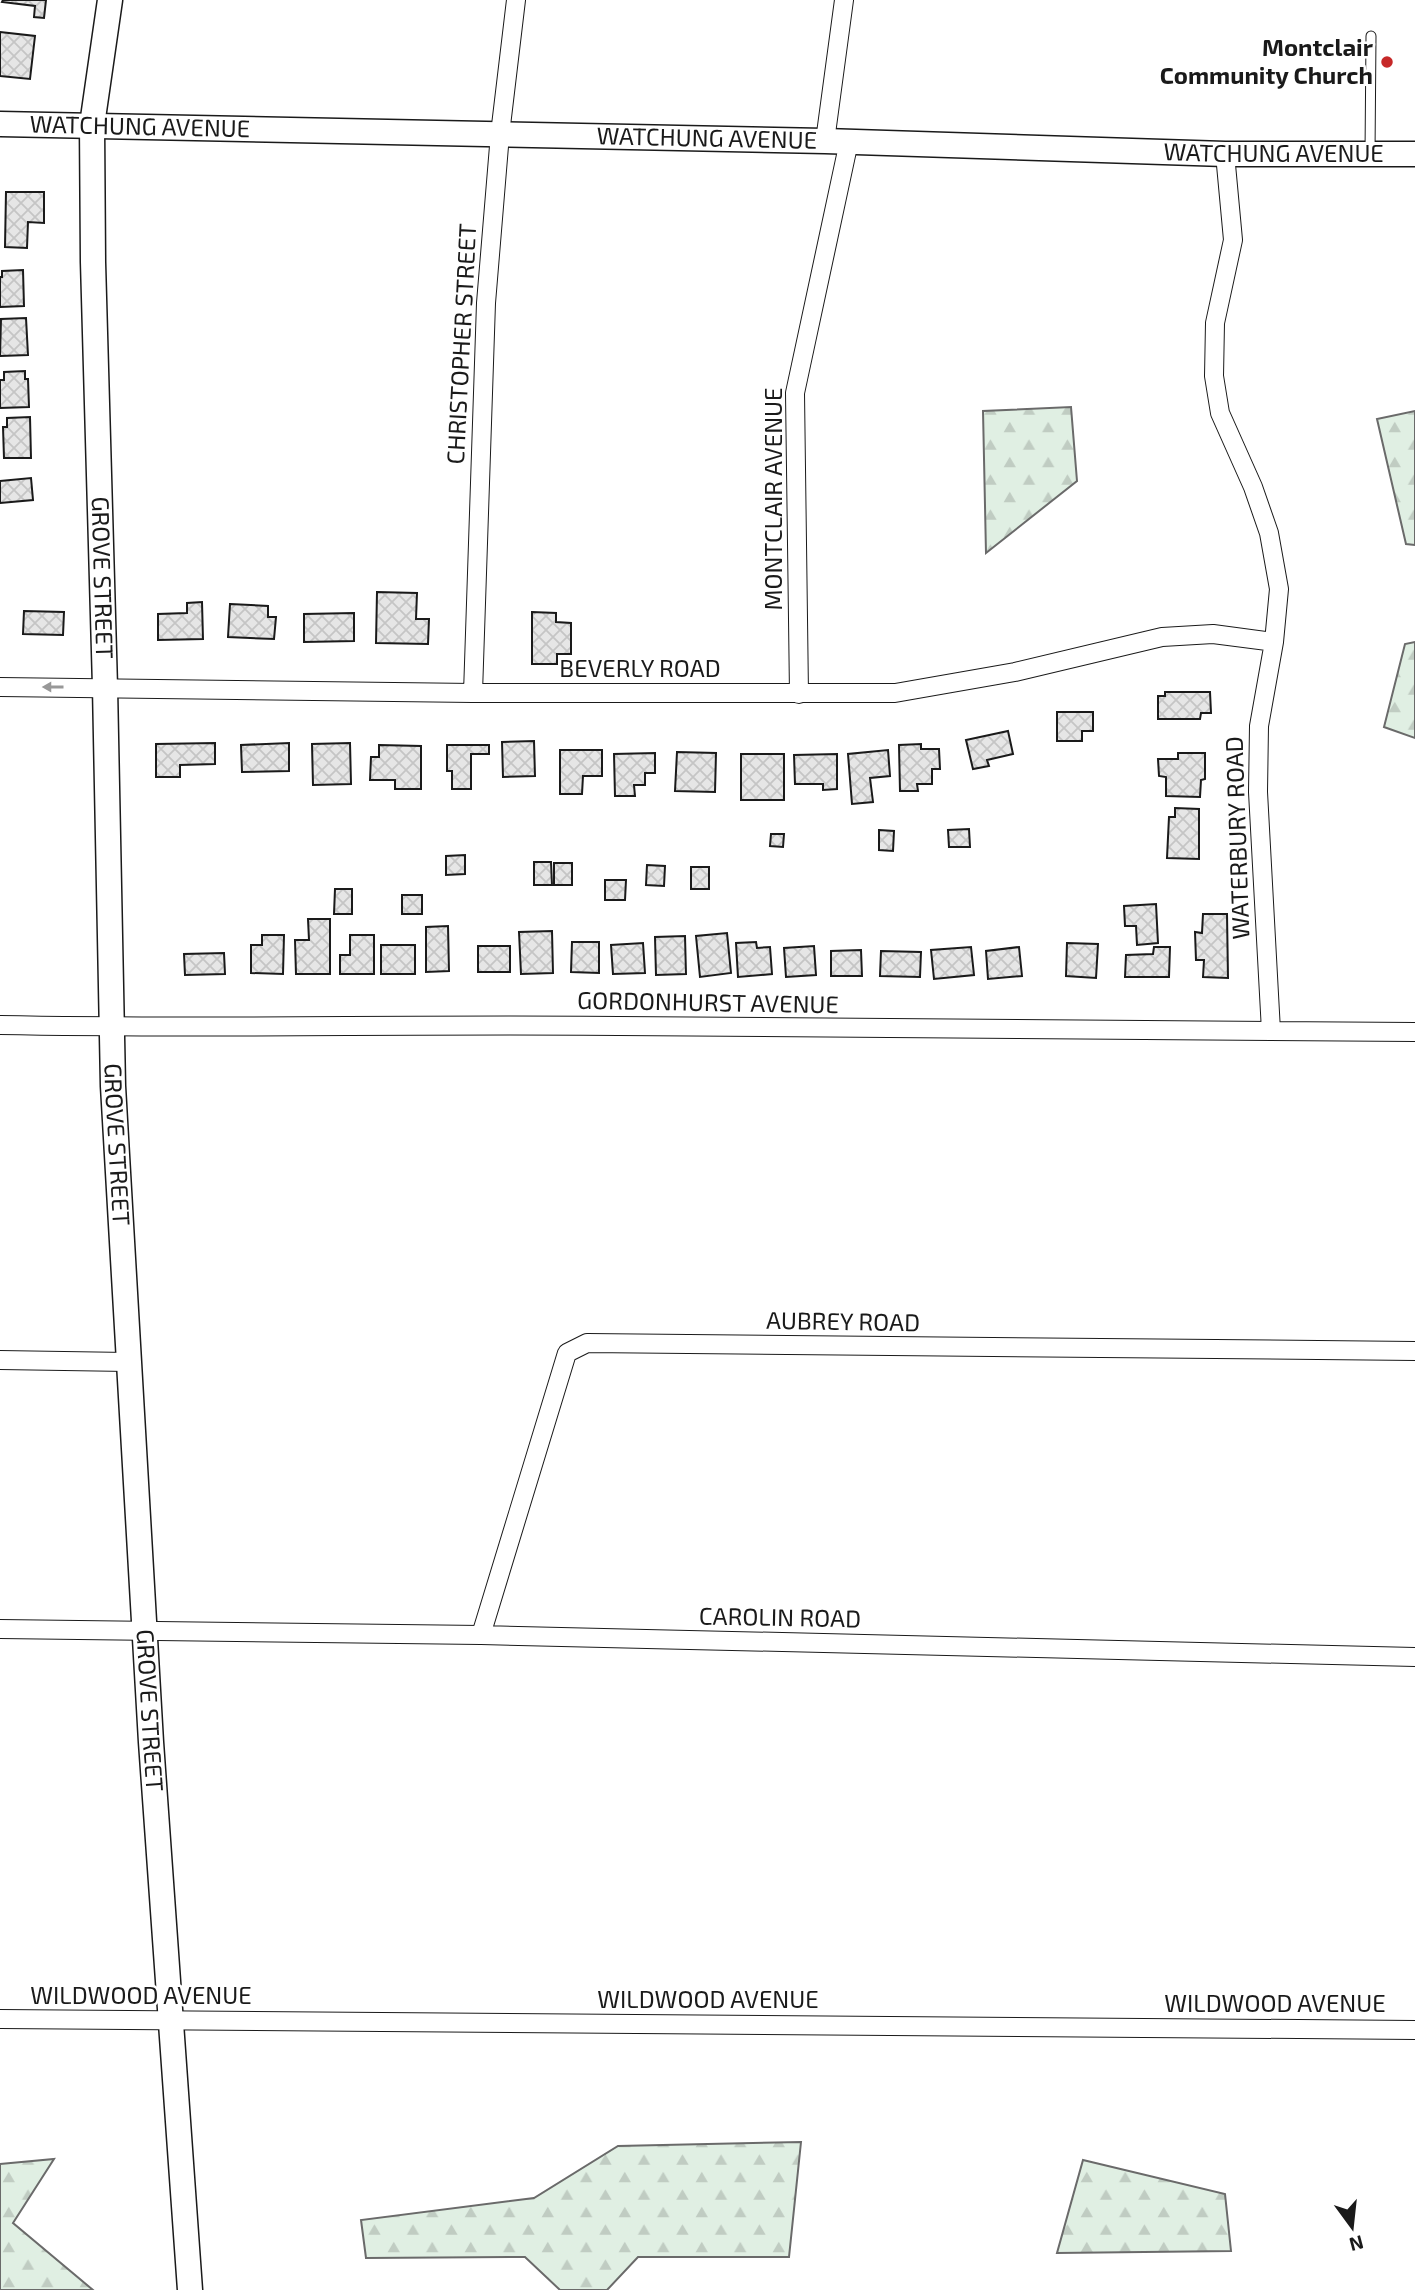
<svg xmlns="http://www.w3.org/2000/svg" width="1415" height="2290" font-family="'Exo 2',sans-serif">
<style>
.forest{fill:url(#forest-firs);stroke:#6a6a6a;stroke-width:2}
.building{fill:url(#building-cross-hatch);stroke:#1a1a1a;stroke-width:2}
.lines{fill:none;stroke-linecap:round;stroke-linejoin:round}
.lane-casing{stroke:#1a1a1a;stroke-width:11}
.street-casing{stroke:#1a1a1a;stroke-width:20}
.secondary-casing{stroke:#1a1a1a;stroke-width:27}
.lane{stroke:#fff;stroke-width:9}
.street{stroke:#fff;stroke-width:18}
.secondary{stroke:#fff;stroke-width:24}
.oneway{fill:#989898}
.poi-dot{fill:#c62828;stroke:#fff;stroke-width:2.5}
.labels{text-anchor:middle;stroke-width:5;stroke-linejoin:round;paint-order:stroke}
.poi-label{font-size:24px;font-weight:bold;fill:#1a1a1a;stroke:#fff;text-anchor:end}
.street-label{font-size:24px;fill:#1a1a1a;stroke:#fff}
</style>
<defs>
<pattern id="forest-firs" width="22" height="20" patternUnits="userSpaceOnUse" patternTransform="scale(1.75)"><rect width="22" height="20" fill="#e0efe3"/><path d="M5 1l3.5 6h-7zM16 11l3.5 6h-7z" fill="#c0ccc2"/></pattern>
<pattern id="building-cross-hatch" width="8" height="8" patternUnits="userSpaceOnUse" patternTransform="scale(1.75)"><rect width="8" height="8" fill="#e6e6e6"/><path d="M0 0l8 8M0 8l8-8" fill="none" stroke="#c5c5c5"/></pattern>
</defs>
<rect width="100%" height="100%" fill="#fff"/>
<path class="forest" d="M1071,407L1077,481L986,553L983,411Z
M1415,411V545L1406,544L1377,419Z
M1415,642V738L1384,727L1405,644Z
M801,2142L789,2257H638L607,2290H560L525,2257L366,2258L361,2220L534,2198L618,2146Z
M54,2159L13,2223L93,2290H0V2164Z
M1083,2160L1225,2194L1231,2251L1057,2253Z"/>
<path class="building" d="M3,0H46L44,18L34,17L35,6L2,2Z
M0,32L35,36L30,79L0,76Z
M6,192H44V223L28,222L27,248L5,247Z
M23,270L24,306L0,307V277H2V271Z
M26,318L28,355L0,356L1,319Z
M25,371V379H28L29,407L0,408V380H4V372Z
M30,417L31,458H4L3,427H7V418Z
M31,478L33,500L0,503V481Z
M377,592L417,593L416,619H429L428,644L376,643Z
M202,602L203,639L158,640V614L187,613V603Z
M230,604L268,606V617H276L274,639L228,637Z
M24,611L64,612L63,635L23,634Z
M532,612L556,613V622L571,623V654H557V664H532Z
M354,613V641L304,642V614Z
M1165,692H1210L1211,713H1201L1200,719H1158V696H1165Z
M1057,712H1093V731H1082V741H1057Z
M1008,731L1013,754L987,760L989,766L973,769L966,740Z
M534,741L535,776L503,777L502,742Z
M215,743V764L180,765V777H156V744Z
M289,743V771L242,772L241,745Z
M350,743L351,784L313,785L312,744Z
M921,744V749H939L940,769H932V784H917L918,791H900L899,745Z
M379,745L421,746V789H395V780H370L371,757H379Z
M447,745H489V754H471V789H452V771H447Z
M560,750H602V776H583L582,794H560Z
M888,750L890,776L870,778L873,802L852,804L848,754Z
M677,752L716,753L715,792L675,791Z
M655,753V773H645V785H634L635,796H615L614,754Z
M1178,753H1205V779L1201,780L1200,797L1166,796V777L1159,776L1158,759H1178Z
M741,754H784V800H741Z
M837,754V789L823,790V784H795L794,755Z
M1175,808L1199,809V859L1167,858L1169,817H1175Z
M969,829L970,847H949L948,830Z
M879,830L894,831L893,851L879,850Z
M771,834H784L783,847L770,846Z
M465,855V874L446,875V856Z
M534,862H551L552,885H534Z
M554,863H572V885H554Z
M647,865L665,866L664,886L646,885Z
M691,867H709V889H691Z
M605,880H626L625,900H605Z
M335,889H352V914H334Z
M402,895H422V914H402Z
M1156,904L1158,943L1137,945L1136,926H1125L1124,906Z
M1203,914H1227L1228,978L1203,977L1204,960H1196L1195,932L1202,933Z
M308,919H330V974H296L295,940H309Z
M448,926L449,971L426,972V927Z
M552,931L553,973L521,974L519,932Z
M727,933L731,973L700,977L696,936Z
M262,935H284L283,974L251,973V945H262Z
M350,935H374V974H340V955H350Z
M685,936L686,974L656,975L655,937Z
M572,942H599V973L571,972Z
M756,942L757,948L770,947L772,974L738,977L736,943Z
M643,943L645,973L613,974L611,945Z
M1067,943L1098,944L1096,978L1066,976Z
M381,945H415V974H381Z
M478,946H510V972H478Z
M814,946L816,975L786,977L784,948Z
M971,947L974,975L934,979L931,950Z
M1019,947L1022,976L988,979L986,951Z
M1154,947H1170L1169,977H1125L1126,955L1153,954Z
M861,950L862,976H831V951Z
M881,951L921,952L920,977L880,976Z
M224,953L225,974L185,975L184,954Z"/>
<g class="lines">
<g class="lane-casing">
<path id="lane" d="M1370,154L1371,36"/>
</g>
<g class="street-casing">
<path id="street" d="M825,141L844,0
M1225,154L1233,240L1215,323L1214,376L1220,413L1253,487L1269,533L1279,589L1274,642L1259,726L1258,792L1271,1031
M0,687L473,693H895L1015,672L1162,637L1213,634L1274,642
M473,693L486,303L500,134L516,0
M799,694L795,393L848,146L851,142
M0,1025C206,1029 412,1024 619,1026C884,1027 1150,1031 1415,1032
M0,1360L128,1362
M0,1629L481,1635L1415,1657
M481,1635L567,1353L587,1343L1415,1351
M0,2019L1415,2030"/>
</g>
<g class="secondary-casing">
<g id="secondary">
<path id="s1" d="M110,0L92,125L93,262L105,687L113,1086L151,1742L190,2290"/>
<path id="s2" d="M0,124L825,141L1225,154H1415"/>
</g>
</g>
<use href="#lane" class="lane"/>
<use href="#street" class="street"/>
<use href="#secondary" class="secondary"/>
</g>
<defs><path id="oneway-solid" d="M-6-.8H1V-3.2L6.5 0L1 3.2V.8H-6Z" transform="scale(1.75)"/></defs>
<use class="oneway" href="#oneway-solid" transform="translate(53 687) rotate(180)"/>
<circle class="poi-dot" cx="1387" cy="62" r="7"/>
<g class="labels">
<g class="poi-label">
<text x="1373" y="56">Montclair<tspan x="1373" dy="28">Community Church</tspan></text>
</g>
<g class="street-label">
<text dy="8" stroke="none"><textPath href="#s2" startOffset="140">WATCHUNG AVENUE</textPath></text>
<text dy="8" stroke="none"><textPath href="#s2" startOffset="707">WATCHUNG AVENUE</textPath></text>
<text dy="8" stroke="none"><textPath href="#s2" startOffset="1274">WATCHUNG AVENUE</textPath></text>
<text transform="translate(462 344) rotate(-87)" y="8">CHRISTOPHER STREET</text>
<text transform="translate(774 499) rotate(-90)" y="8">MONTCLAIR AVENUE</text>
<text dy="8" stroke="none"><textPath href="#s1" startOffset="579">GROVE STREET</textPath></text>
<text x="640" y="677">BEVERLY ROAD</text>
<text transform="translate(1238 838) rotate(-92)" y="8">WATERBURY ROAD</text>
<text transform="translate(708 1003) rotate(1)" y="8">GORDONHURST AVENUE</text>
<text dy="8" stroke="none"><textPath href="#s1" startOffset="1146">GROVE STREET</textPath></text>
<text transform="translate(843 1322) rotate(1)" y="8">AUBREY ROAD</text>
<text transform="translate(780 1618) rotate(1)" y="8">CAROLIN ROAD</text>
<text dy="8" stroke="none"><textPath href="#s1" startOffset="1713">GROVE STREET</textPath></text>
<text x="141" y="2004">WILDWOOD AVENUE</text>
<text x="708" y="2008">WILDWOOD AVENUE</text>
<text x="1275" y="2012">WILDWOOD AVENUE</text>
</g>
</g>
<g transform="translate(1352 2227) rotate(165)" stroke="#ffffff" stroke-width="5" paint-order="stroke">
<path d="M0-5L12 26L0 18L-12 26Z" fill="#1a1a1a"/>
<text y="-10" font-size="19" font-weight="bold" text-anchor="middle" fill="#1a1a1a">N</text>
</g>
</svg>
